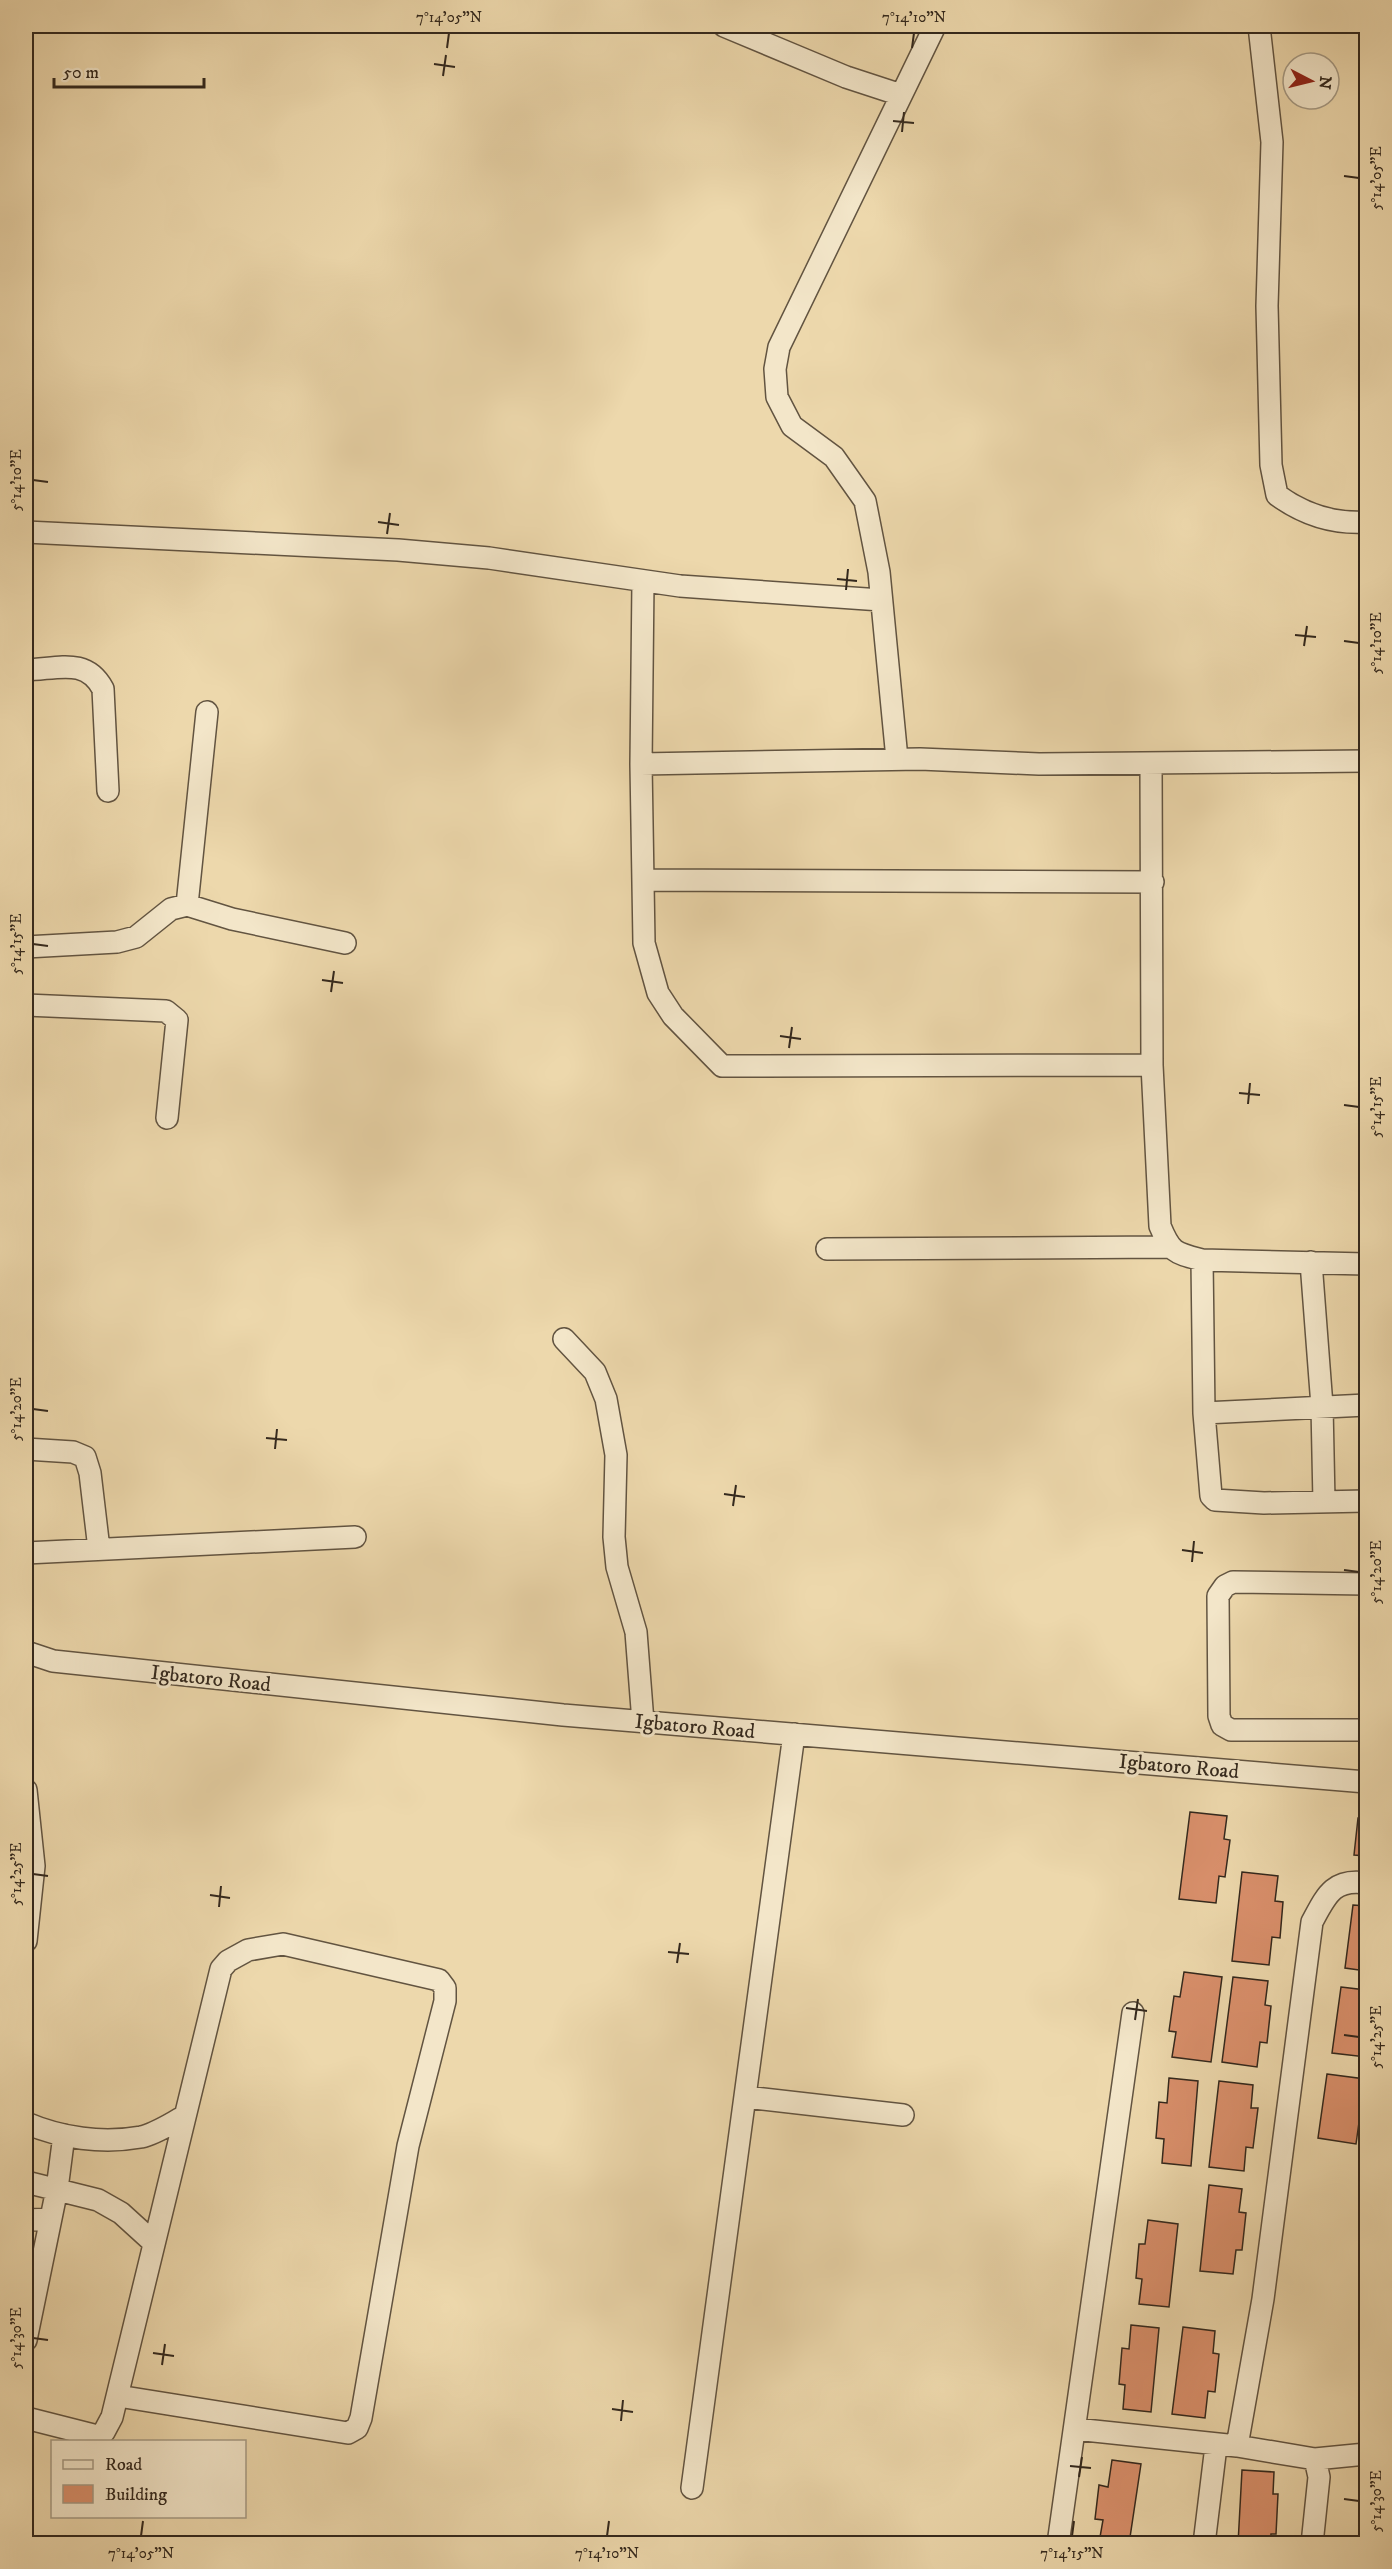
<svg xmlns="http://www.w3.org/2000/svg" width="1392" height="2569" font-family="'IM FELL DW Pica',serif">
<style>
.building{fill:#da906c;stroke:#33281d;stroke-width:1.5}
.lines{fill:none;stroke-linecap:round;stroke-linejoin:round}
.minor-casing{stroke:#625441;stroke-width:24}
.minor{stroke:#f3e6c9;stroke-width:21}
.ticks{fill:none;stroke:#33281d;stroke-width:2}
.labels{text-anchor:middle;stroke-width:6;stroke-linejoin:round;paint-order:stroke}
.street-label{font-size:21px;fill:#33281d;stroke:#f3e6c9}
.neatline{fill:none;stroke:#33281d;stroke-width:2}
.ticks-label{font-size:15px;text-anchor:middle;fill:#33281d}
</style>
<rect width="100%" height="100%" fill="#edd8ac"/>
<filter id="stains"><feTurbulence type="fractalNoise" baseFrequency=".00333" numOctaves="4"/><feColorMatrix values="0 0 0 0 .2 0 0 0 0 .09 0 0 0 0 .02 0 0 0 .5 -.17"/></filter>
<radialGradient id="worn" r=".72"><stop offset=".6" stop-color="#630" stop-opacity="0"/><stop offset="1" stop-color="#630" stop-opacity=".3"/></radialGradient>
<path class="building" d="M1190,1812L1227,1816L1224,1839L1230,1840L1225,1877L1219,1876L1216,1903L1179,1899Z
M1358,1818L1366,1819V1856L1354,1855Z
M1242,1872L1278,1876L1275,1901L1283,1902L1280,1938L1272,1937L1269,1965L1232,1961Z
M1353,1905L1366,1906V1971L1345,1968Z
M1184,1972L1222,1977L1211,2062L1172,2057L1176,2032L1169,2031L1174,1996L1180,1997Z
M1233,1977L1268,1981L1265,2005L1271,2006L1267,2043L1260,2042L1257,2067L1222,2062Z
M1341,1987L1366,1990V2057L1332,2053Z
M1327,2074L1365,2079L1356,2144L1318,2138Z
M1169,2078L1198,2081L1191,2166L1162,2163L1164,2139L1156,2138L1159,2102L1167,2103Z
M1219,2081L1253,2085L1251,2108H1258L1253,2148L1246,2147L1244,2171L1209,2167Z
M1209,2185L1242,2189L1239,2212L1246,2213L1242,2250H1236L1233,2274L1200,2271Z
M1148,2220L1178,2224L1169,2307L1139,2304L1142,2279L1136,2278L1139,2244H1145Z
M1131,2325L1159,2328L1151,2412L1123,2409L1125,2385L1119,2384L1122,2348L1129,2349Z
M1183,2327L1215,2331L1213,2353L1219,2354L1215,2392L1208,2391L1205,2418L1172,2414Z
M1112,2460L1141,2464L1129,2544L1099,2543L1103,2520L1095,2519L1099,2485L1108,2487Z
M1242,2470L1274,2472L1273,2494H1278L1276,2534H1271L1270,2544H1238Z"/>
<g class="lines">
<g class="minor-casing">
<path id="minor" d="M724,26L846,77L901,95
M1259,26L1272,142L1267,306L1271,465L1277,495C1303,514 1334,524 1366,522
M26,532L398,550L489,558L680,586L881,600
M643,581L641,764L644,943L658,993L673,1016L722,1066L1152,1065
M26,670C58,669 86,657 103,689L108,791
M897,759L879,572L865,501L834,457L792,426L777,397L775,369L779,347L935,26
M1151,763L1152,1065L1160,1226C1171,1253 1175,1253 1202,1260L1366,1264
M641,764L920,759L1039,764L1366,761
M643,880L1153,882
M187,905L207,712
M26,947L117,942L136,937L171,909L187,905L232,919L345,943
M26,1005L166,1011L177,1020L167,1118
M827,1249L1169,1247
M1202,1260L1204,1413L1211,1496L1215,1500L1264,1503L1366,1501
M1311,1262L1322,1406L1324,1502
M564,1339L595,1372L606,1399L616,1455L614,1537L617,1567L636,1632L643,1722
M1204,1413L1366,1405
M26,1449L73,1452L85,1457L90,1473L99,1549
M26,1553L355,1537
M1366,1584L1233,1582L1225,1586L1218,1596L1219,1716L1222,1725L1231,1730H1366
M26,1652L53,1661L563,1715L1366,1782
M26,1790L34,1866L26,1941
M746,2097L903,2115
M26,2123C61,2138 102,2144 141,2137C155,2134 170,2124 183,2117
M26,2182L98,2200L121,2213L154,2243
M26,2220L50,2219
M26,2340L57,2189L64,2135
M26,2418L97,2436L104,2432L112,2417L221,1969L228,1961L248,1950L283,1944L439,1980L445,1988V2001L408,2146L361,2418L357,2428L348,2433L118,2396
M1075,2429L1237,2446L1315,2459L1319,2477L1312,2544
M1237,2446L1263,2299L1312,1922C1326,1896 1333,1878 1366,1883
M1315,2459L1366,2454
M692,2488L794,1734
M1058,2544L1133,2013
M1204,2544L1216,2446"/>
</g>
<use href="#minor" class="minor"/>
</g>
<path class="ticks" d="M447,48L449,33M912,48L914,33M434,64L455,67M443,76L446,55M893,121L914,123M902,132L904,112M1344,176L1359,178M33,480L48,482M378,522L399,525M387,534L390,513M837,579L857,581M846,590L848,569M1295,635L1316,637M1344,641L1359,643M1304,646L1307,626M33,944L48,946M322,980L343,983M331,992L334,971M780,1036L801,1039M789,1048L792,1027M1239,1093L1260,1095M1248,1104L1250,1083M1344,1105L1359,1107M33,1409L48,1411M266,1438L287,1440M275,1449L277,1429M724,1494L745,1497M733,1506L736,1485M1182,1550L1203,1553M1192,1562L1194,1541M1344,1570L1359,1572M33,1874L48,1876M210,1895L230,1898M219,1907L221,1886M668,1952L689,1954M677,1963L680,1943M1126,2008L1147,2011M1135,2020L1138,1999M1344,2035L1359,2037M33,2338L48,2340M153,2353L174,2356M162,2365L165,2344M612,2409L633,2412M621,2421L623,2400M1070,2466L1091,2468M1079,2477L1082,2457M1344,2499L1359,2501M141,2536L143,2521M607,2536L609,2521M1072,2536L1074,2521"/>
<g class="labels">
<g class="street-label">
<text transform="translate(211 1678) rotate(6)" y="7">Igbatoro Road</text>
<text transform="translate(695 1726) rotate(5)" y="7">Igbatoro Road</text>
<text transform="translate(1179 1766) rotate(5)" y="7">Igbatoro Road</text>
</g>
</g>
<rect width="1392" height="2569" fill="none" stroke="#edd8ac" stroke-width="66"/>
<rect x="51" y="2440" width="195" height="78" fill="#f3e6c9" stroke="#a69a84" stroke-width="1.5"/>
<rect x="63" y="2460" width="30" height="9" fill="#f3e6c9" stroke="#a69a84" stroke-width="1.5"/>
<text x="105" y="2470" font-size="18" fill="#33281d">Road</text>
<rect x="63" y="2485" width="30" height="18" fill="#da906c" stroke="#a69a84" stroke-width="1.5"/>
<text x="105" y="2500" font-size="18" fill="#33281d">Building</text>
<g transform="translate(1311 81) rotate(97)"><circle r="28" fill="#f3e6c9" stroke="#a69a84" stroke-width="1.5"/>
<path d="M0-4.5L10 22L0 15L-10 22Z" fill="#8f2418"/>
<text y="-9" font-size="16" font-weight="bold" text-anchor="middle" fill="#33281d">N</text>
</g>
<path d="M54 78v9h150v-9" fill="none" stroke="#33281d" stroke-width="3"/>
<text x="63" y="78" font-size="18" fill="#33281d" stroke="#f3e6c9" stroke-width="4.5" paint-order="stroke">50 m</text>
<rect x="33" y="33" width="1326" height="2503" class="neatline"/>
<g class="ticks-label">
<text x="449" y="22">7°14'05"N</text>
<text x="914" y="22">7°14'10"N</text>
<text transform="translate(1376 178) rotate(-90)" y="5">5°14'05"E</text>
<text transform="translate(16 480) rotate(-90)" y="5">5°14'10"E</text>
<text transform="translate(1376 643) rotate(-90)" y="5">5°14'10"E</text>
<text transform="translate(16 944) rotate(-90)" y="5">5°14'15"E</text>
<text transform="translate(1376 1107) rotate(-90)" y="5">5°14'15"E</text>
<text transform="translate(16 1409) rotate(-90)" y="5">5°14'20"E</text>
<text transform="translate(1376 1572) rotate(-90)" y="5">5°14'20"E</text>
<text transform="translate(16 1874) rotate(-90)" y="5">5°14'25"E</text>
<text transform="translate(1376 2037) rotate(-90)" y="5">5°14'25"E</text>
<text transform="translate(16 2338) rotate(-90)" y="5">5°14'30"E</text>
<text transform="translate(1376 2501) rotate(-90)" y="5">5°14'30"E</text>
<text x="141" y="2558">7°14'05"N</text>
<text x="607" y="2558">7°14'10"N</text>
<text x="1072" y="2558">7°14'15"N</text>
</g>
<rect width="100%" height="100%" filter="url(#stains)"/>
<rect width="100%" height="100%" fill="url(#worn)"/>
</svg>
